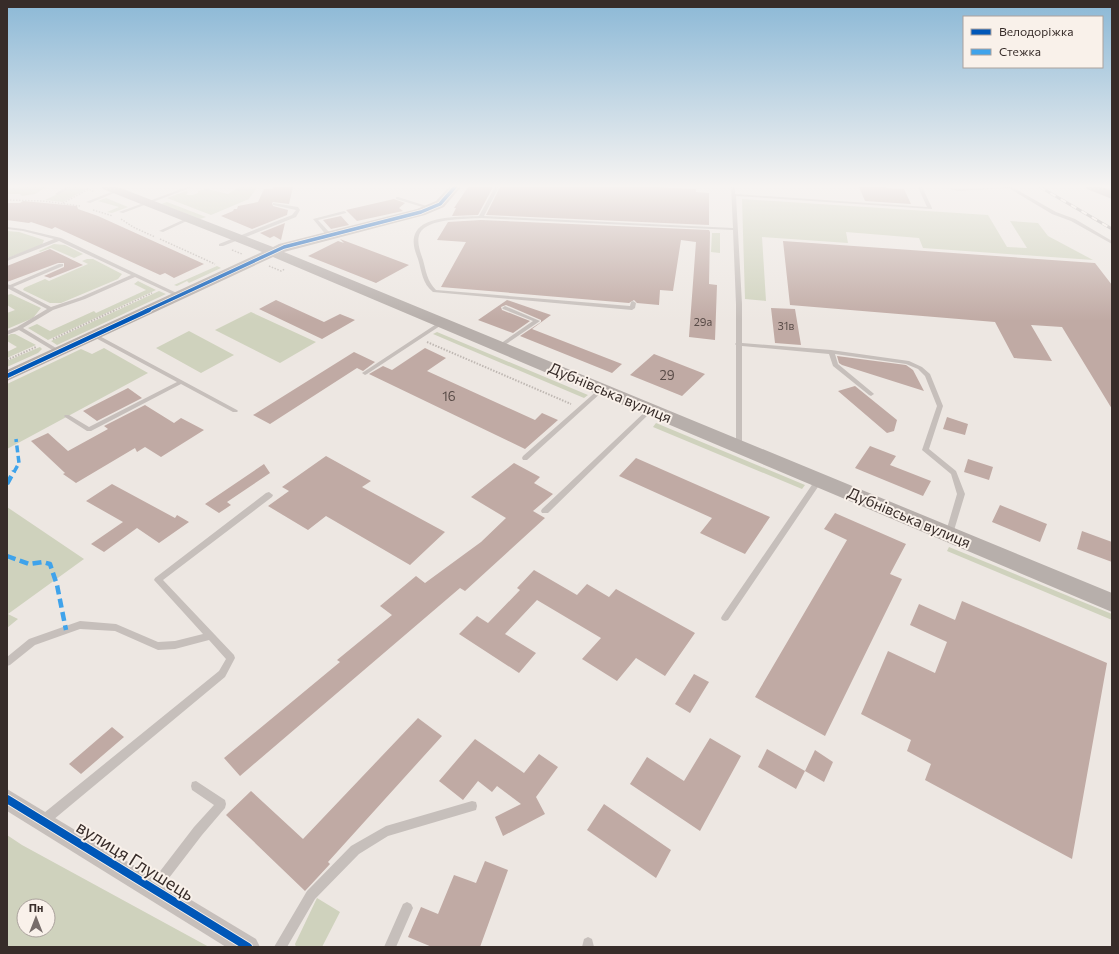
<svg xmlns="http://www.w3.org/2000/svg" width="1119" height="954" font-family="Commissioner,sans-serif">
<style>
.green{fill:#cfd2bd;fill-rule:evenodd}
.building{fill:#c0aaa4}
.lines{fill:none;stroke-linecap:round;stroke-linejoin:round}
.path-far1{stroke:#bfb8b3;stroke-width:1.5;stroke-dasharray:1.5 1.5;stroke-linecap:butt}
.path{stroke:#bfb8b3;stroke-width:2;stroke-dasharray:1.5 1.5;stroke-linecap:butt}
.lane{fill:#c6bfbb;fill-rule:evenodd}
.street{fill:#c6bfbb;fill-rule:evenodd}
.secondary{fill:#b7afab;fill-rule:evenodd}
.rail-casing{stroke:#aea8a5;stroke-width:3}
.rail{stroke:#f9f1ea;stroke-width:2;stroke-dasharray:6;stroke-linecap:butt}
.quiet-far1{stroke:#3fa3eb;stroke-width:3.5;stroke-dasharray:7 3.5;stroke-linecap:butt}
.quiet{stroke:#3fa3eb;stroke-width:4.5;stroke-dasharray:9 4.5;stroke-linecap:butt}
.cycleway-far2-casing{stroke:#f9f1ea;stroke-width:5}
.cycleway-far1-casing{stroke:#f9f1ea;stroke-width:6}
.cycleway-casing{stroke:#f9f1ea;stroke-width:10}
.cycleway-far2{stroke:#0057b8;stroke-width:3.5}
.cycleway-far1{stroke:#0057b8;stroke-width:4.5}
.cycleway{stroke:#0057b8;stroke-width:8}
.labels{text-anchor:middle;stroke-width:4;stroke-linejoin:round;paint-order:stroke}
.far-number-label{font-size:11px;fill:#594c48}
.number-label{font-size:13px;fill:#594c48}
.street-label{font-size:15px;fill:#372c29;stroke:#f9f1ea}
.near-street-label{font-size:18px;fill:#372c29;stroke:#f9f1ea}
</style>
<rect width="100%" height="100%" fill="#ede7e2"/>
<path class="green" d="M20,187H47L35,194L22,196L20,194H7V191Z
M72,187H81L87,189L63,202L45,200Z
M239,187H257L249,199L211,215L167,198L186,191L188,192L186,195H193L198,193V191L207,189L228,194Z
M106,198L128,207L112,213L107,212L119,207L98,201Z
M742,199L988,215L1007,247L1027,248L1010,221L1038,223L1048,236L1093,260L923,248L919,238L846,232L848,243L762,237L766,301L745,299Z
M167,202L206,217L200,219L161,204Z
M7,231L19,232L44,240L42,245L7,258Z
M712,233H720V253L711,252Z
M54,244L65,245L83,254L74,258L51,248L40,252L39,251Z
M87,259H93L122,274L118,279L61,303H50L23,290L24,288L45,279L49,281L88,264L82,261Z
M217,266L221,268L189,283L187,281L177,286L174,285Z
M138,281L156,290L48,340L28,328L37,324L50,331L94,311L96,313L146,290L134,284Z
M159,291L166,294L57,345L51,341Z
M11,294L41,308L33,318L7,329V313L15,310L7,305V295Z
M251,312L316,342L280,363L215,330Z
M189,331L234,355L201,373L156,348Z
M437,332L588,395L584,398L433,334Z
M11,334H15L36,345L7,358V352L17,347L7,341V336Z
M40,347L42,349L38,353L7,367V361Z
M104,348L148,373L7,449V384L81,349L92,354Z
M656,423L805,485L802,489L653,427Z
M7,507L84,559L8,614L18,619L7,628Z
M949,547L1112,614V620L947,551Z
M7,835L22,845L209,947H7ZM24,906H48V930H24Z
M317,898L340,912L322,947H296L295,944Z"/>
<path class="building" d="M273,187H293L289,204L273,202L272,203L273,206L288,210L287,215L252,229L221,216L233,211L234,209H237L238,206L258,202L264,189H272Z
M468,187H493L478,215L452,216L456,208H454Z
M500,187H657L696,189V192L709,193V225L486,215Z
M859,187H885L887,188L904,189L911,204L865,201Z
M394,199L405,203L399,208L403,211L357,221L346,210Z
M23,201L77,206L78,209L98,216L204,264L174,278L165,273L160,275L55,227L52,229L31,222L29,223L7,220V203H20Z
M341,216L349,225L331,229L323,220Z
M481,220L709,230L710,232L709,284L717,285L715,340L689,337L696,242L681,240L673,291L660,290L659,305L637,303L634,300L629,303L441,287L466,242L437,240L448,222Z
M285,223L281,240L274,236L270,238L260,233Z
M340,239L409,265L376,283L308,256L338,241L344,243Z
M783,241L1095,263L1112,285V409L1062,327L1031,325L1052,361L1014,358L995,322L790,305Z
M50,249L83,265L50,278L44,276L64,267V263H58L7,282V266Z
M276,300L324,322L340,314L355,320L322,339L259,309Z
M507,300L551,315L532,329L622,364L612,373L520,336L541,322V320L506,305L501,307L502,310L530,321L513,333L478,320Z
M771,308L795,309L801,345L775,343Z
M425,348L446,358L427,371L535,420L542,413L558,420L525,449L369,374L383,366L392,370Z
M354,352L375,362L363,371L357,368L270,424L253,415Z
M654,354L705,374L682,396L630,375Z
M837,356L906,365L913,370L924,391L842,365L839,363Z
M855,386L897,420L894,431L887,433L838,391Z
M128,388L142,398L97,421L83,411Z
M145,405L174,423L181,418L204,430L161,457L145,447L137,452L135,448L76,483L63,474L65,473L31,441L48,433L68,451L108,429L104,426Z
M947,417L968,424L965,435L943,429Z
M870,446L896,456L890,465L931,481L923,496L855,468Z
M326,456L371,481L362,487L445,532L410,565L326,516L308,530L268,506L289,491L282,487Z
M636,458L770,517L745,554L700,533L712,518L619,476Z
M968,459L993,467L989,480L964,472Z
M514,463L540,477L534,483L553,494L533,511L545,518L465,591L460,588L240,776L224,758L340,662L337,660L392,615L380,606L416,576L425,583L481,542L506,518L471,497Z
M264,464L270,473L227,502L231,505L219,513L205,504Z
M112,484L175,518L177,515L189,522L159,543L137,528L104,552L91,544L123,522L86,501Z
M1000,505L1047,524L1040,542L992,522Z
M835,513L906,544L890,574L902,579L825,736L755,697L847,540L824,529Z
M1082,531L1112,542V562L1077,549Z
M534,570L577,595L587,584L609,597L616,589L695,633L665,676L636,658L617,681L582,659L601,638L537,600L505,634L536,653L519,673L459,634L477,616L488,623L520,590L517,588Z
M962,601L1107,663L1072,859L925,780L931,764L907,751L911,740L861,714L888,651L935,673L947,642L910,625L919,604L955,620Z
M694,674L709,682L690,713L675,704Z
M418,718L442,736L328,862L330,864L305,891L226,815L251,791L303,839Z
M112,727L124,737L81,774L69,764Z
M710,738L741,756L700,831L630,784L647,757L684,781Z
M475,739L524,773L539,754L558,767L536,797L545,814L503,836L495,817L521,804L497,786L492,792L478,781L463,800L439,781Z
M767,749L805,771L796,789L758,767Z
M815,750L833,762L824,782L805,771Z
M604,804L671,850L656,878L587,830Z
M485,861L508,870L480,947H432L408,937L421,907L438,914L454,875L476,883Z"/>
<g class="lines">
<path class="path-far1" d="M84,187L95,192
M7,190L18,187
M7,200L43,201L80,206
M63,203L89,189
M93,210L113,216
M121,219L133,227L155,237
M160,239L215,264
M232,250L242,254
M269,266L281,271L285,269
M113,311L152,293"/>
<path class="path" d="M53,339L115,310
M427,342L571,404
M7,360L36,347"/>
<path class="lane" d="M66,187H71L58,195L55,194Z
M187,187H193L123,213L119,212Z
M495,187H499L484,216L733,228L731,187H735V194L927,207L918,187H922L932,208V209L736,196L742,304V343L831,350L909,361L922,367L930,374L943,406L929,449L956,471L965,494L952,537H946L945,535L957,494L951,474L922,450L937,406L925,376L918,369L906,364L835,354L838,364L873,393L874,394L871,396L869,395L833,366L829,354L742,346V448L741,450H737L736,448V345L735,344L736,343V304L733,230L481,218C466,219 428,218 420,233C416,241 420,251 423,260C426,271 427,281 436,290L630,306L631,302L633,301L636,303L635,308L632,310L433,292C422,283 422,272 418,259C415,251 411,241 416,232C425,215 463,217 479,216Z
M943,187L958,189L1012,187L1056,212L1075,219L1112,241V244L1071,221L1052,214L1007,187L1005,188L958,191Z
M116,190L119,191L90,203L86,202Z
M396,197H398L433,208L429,209L396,199Z
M273,203L298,207L300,210L296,217L223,246H219V244L292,215L296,210L273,205Z
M344,211L346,212V213L318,220L331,234V236H327L313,219Z
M187,218L191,219L163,232L159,231Z
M7,227L23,229L61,238L183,296L182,297H178L135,277L85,299L53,310L23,328L61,351V353L59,354L19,330L7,335V331L17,327L47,309L7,288V284L10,285L59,264H63V266L13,287L51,307L81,297L131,275L59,241L7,261V258L54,239L23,231L7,229Z
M505,306L540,321L499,349L496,347L497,346L533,321L503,309L502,308Z
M441,321L443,322V324L367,374L365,375L362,373Z
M94,333L237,410L238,411L237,412H233L181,384L91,431H87L65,417L64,416L65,415H69L89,427L177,382L92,336V334Z
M601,388L604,390L603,391L527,460H523L522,458L523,456L599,389Z
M650,408L652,409L653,410L652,411L548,513H542L541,511L542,509L648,409Z
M816,479H820L822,481L728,620L725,621L722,620L721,618L722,616Z
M269,492L273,495L272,497L163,580L234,655L235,658L225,677L47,825L43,826L39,825L38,821L39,817L219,671L226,659L209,640L175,649L158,650L115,631L80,629L35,645L10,665L7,666V657L29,639L80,621L116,624L158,642L175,641L203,634L154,580L155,578L266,493Z
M196,781L225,800L226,804L225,808L202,835L159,891L155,893L151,891L149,887L151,883L194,827L214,805L192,790L191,786L192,782Z
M472,801L476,802L477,806L476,810L388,836L359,854L315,899L287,947H274L307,891L351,846L386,826Z
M407,902L411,904L413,908L396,947H384L403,904Z
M588,937L592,939L594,947H582L584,939Z"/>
<path class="street" d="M7,789L256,939L260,947H226L7,811Z"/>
<path class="secondary" d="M101,187H118L273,247L279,244L417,209L436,201L449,187H461L444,207L425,215L284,252L1112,593V612L273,257L7,381V370L262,252L103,189Z
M1085,187H1102L1112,191V199L1087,189Z"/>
<g class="rail-casing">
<path id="rail" d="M1040,187L1112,229"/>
</g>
<use href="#rail" class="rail"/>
<path class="quiet-far1" d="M14,472L19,463L16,439"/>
<path class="quiet" d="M7,484L14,471
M7,556L29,564L43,562L50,564L57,585L66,630"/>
<g class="cycleway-far2-casing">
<path id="cycleway-far2" d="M146,311L284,247L421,212L440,204L455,187"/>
</g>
<g class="cycleway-far1-casing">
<path id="cycleway-far1" d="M7,376L149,310"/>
</g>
<g class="cycleway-casing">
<path id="cycleway" d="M7,799L248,947"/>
</g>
<use href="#cycleway-far2" class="cycleway-far2"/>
<use href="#cycleway-far1" class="cycleway-far1"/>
<use href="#cycleway" class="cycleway"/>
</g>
<linearGradient id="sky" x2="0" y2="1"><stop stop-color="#8bb8d6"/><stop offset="0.58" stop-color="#f7f4f2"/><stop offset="1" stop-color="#f7f4f2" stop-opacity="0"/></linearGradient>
<rect width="1119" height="321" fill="url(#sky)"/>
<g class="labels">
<g class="far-number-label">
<text x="703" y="326">29а</text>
<text x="786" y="330">31в</text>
</g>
<g class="number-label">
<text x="667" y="380">29</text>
<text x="449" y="401">16</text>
</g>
<g class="street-label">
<text transform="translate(610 393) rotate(23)" y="5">Дубнівська вулиця</text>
<text transform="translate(909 518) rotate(23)" y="5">Дубнівська вулиця</text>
</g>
<g class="near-street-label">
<text transform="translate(135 861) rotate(32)" y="6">вулиця Глушець</text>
</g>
</g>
<rect width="1119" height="954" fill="none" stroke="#372c29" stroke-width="16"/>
<rect x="963" y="16" width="140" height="52" fill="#f9f1ea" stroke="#aba29d"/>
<rect x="971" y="29" width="20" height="6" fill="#0057b8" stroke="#aba29d"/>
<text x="999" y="36" font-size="12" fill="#372c29">Велодоріжка</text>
<rect x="971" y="49" width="20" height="6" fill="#3fa3eb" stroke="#aba29d"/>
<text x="999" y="56" font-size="12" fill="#372c29">Стежка</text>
<g transform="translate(36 918)"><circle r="19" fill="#f9f1ea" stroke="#aba29d"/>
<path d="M0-3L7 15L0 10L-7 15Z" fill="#776d6a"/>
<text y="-6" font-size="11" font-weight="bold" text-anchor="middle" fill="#372c29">Пн</text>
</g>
</svg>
